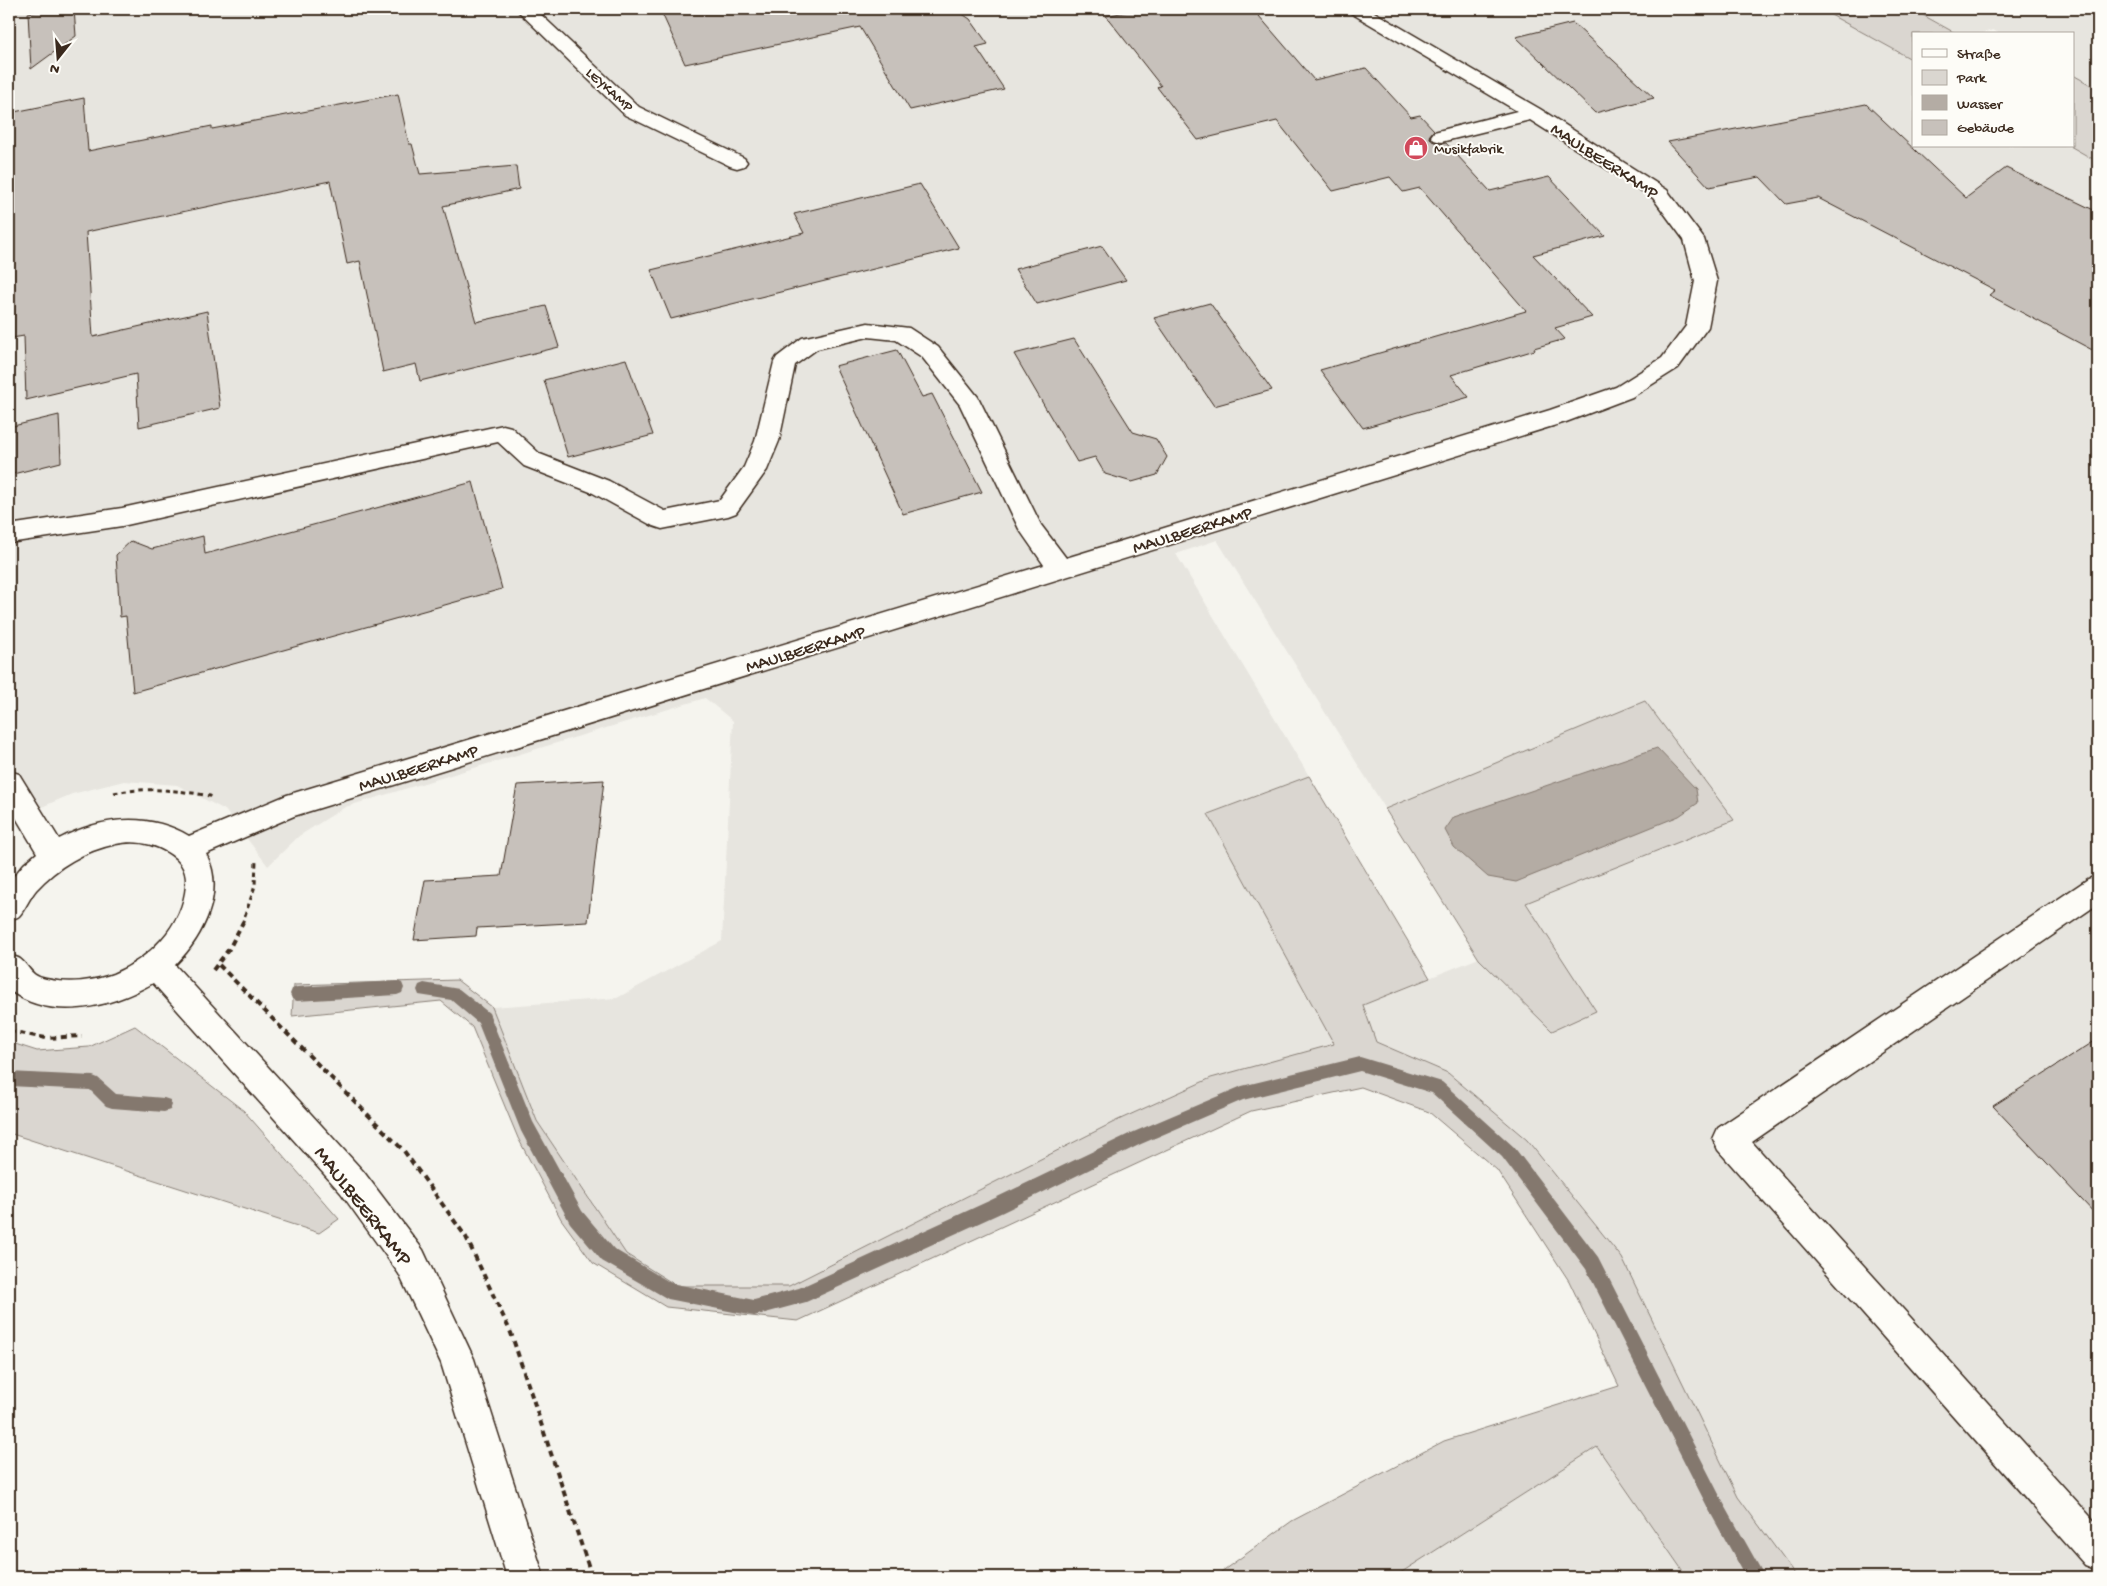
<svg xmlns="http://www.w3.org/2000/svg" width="2107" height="1586" font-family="'Gochi Hand',sans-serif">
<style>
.built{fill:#e7e5df}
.green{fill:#dad6d0;stroke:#8a8077}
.water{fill:#b4aca4;stroke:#84786e}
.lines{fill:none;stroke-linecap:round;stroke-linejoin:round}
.stream{fill:#84786e;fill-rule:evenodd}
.building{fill:#c7c1bb;stroke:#3b2a1e}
.minor-casing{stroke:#3b2a1e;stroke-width:3}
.path-far1{stroke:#3b2a1e;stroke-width:3;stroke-dasharray:4.5 4;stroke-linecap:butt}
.path{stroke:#3b2a1e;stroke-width:4;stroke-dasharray:6 4.5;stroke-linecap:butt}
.minor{fill:#fdfcf7;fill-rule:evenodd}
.labels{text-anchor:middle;stroke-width:4;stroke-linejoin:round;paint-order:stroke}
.far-street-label{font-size:15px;fill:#3b2a1e;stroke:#fdfcf7}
.far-poi-label{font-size:15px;fill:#3b2a1e;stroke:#fdfcf7;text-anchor:start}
.street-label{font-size:18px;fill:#3b2a1e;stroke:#fdfcf7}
.near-street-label{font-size:21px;fill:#3b2a1e;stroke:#fdfcf7}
</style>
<rect width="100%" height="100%" fill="#f5f4ee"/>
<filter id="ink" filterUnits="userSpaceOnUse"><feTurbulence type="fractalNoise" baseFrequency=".02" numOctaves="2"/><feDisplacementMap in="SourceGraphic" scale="10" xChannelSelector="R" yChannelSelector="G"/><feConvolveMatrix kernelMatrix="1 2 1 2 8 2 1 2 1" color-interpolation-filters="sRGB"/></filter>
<g filter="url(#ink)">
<path class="built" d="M9,9H1820L1913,60V146H2070L2098,162V1577H1797L1737,1497L1622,1258L1527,1140L1448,1073L1376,1042L1362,1005L1479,958L1217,540L1176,554L1309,776L1208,814L1335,1044L1211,1078L1116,1121L789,1286H677L626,1254L537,1121L492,1007L617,998L722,941L733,721L705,698L345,807L299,836L268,866L225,810L177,785L124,781L72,794L23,815L9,829Z
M1912,9H2098V89L2073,75V34H2000L1993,30L1979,34H1957Z
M1597,1447L1687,1577H1394Z"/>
<path class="green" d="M1820,9H1862L1866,11L1871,9H1912L1957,34H1913V60Z
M2073,75L2098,89V162L2070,146H2073Z
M1645,701L1734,820L1526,903L1596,1011L1552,1031L1479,959L1385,809Z
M1309,776L1430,978L1363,1005L1376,1042L1448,1073L1527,1140L1622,1258L1738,1497L1797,1577H1687L1597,1447L1394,1577H1214L1292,1521L1444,1441L1619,1386L1569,1281L1497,1170L1429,1112L1361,1087L1251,1111L798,1321L666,1307L593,1263L561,1219L518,1138L472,1027L441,1001L292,1016L294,985L457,980L492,1007L537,1121L626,1254L677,1286H789L1116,1121L1211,1078L1334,1044L1208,814Z
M135,1026L244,1111L339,1219L319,1233L9,1133V1042L37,1051L89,1047Z"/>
<path class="water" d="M1657,748L1696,789L1698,803L1679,816L1516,882L1488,877L1454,847L1445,830L1454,817Z"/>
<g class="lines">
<path class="stream" d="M397,981L402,983L404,988L402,993L397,995L297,1001L292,999L290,994L292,989L297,987Z
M424,983L459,989L489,1013L533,1122L582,1211L614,1249L671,1283L754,1300L799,1288L991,1200L1129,1134L1242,1086L1360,1057L1442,1082L1514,1147L1598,1257L1723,1502L1765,1577H1746L1711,1514L1586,1269L1502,1157L1432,1093L1360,1071L1243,1100L1141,1144L1003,1212L806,1302L754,1316L668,1299L602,1261L570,1223L521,1131L478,1023L451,1000L419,995L417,990L419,985Z
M9,1072L93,1076L98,1078L116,1094L164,1098L170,1100L172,1105L170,1110L164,1112L112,1108L106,1106L90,1090L9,1086Z"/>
</g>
<path class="building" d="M51,9H74L76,36L31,69L28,13Z
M660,9H955L970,19L988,44L976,47L1004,89L910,110L860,27L685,64Z
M1139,9H1253L1314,80L1366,68L1411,117L1420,115L1434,130L1429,136L1432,141L1440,144L1446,143L1490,191L1549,177L1605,236L1533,255L1592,317L1555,328L1565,339L1534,348L1535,350L1451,375L1469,397L1363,428L1320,370L1526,311L1420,188L1403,192L1390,177L1333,191L1277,121L1198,140L1157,87L1161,86L1106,16Z
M1573,23L1654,98L1595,113L1516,37Z
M398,94L409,144H412L420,174L516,166L519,189L443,206L476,322L546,306L559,347L420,381L416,364L383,372L360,261L347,264L330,181L86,232L93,337L207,311L220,408L139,427L136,374L26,400L24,336L12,338L11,306L9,305V113L84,98L88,151L212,126V129Z
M1866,104L1966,198L2006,168L2098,212V353L1989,295L1995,290L1818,198L1786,204L1760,177L1709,187L1668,142Z
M920,184L959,248L671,319L651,270L804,233L794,214Z
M1102,246L1126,280L1037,304L1015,269Z
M1210,303L1272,390L1214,406L1154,318Z
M1074,339L1133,432L1156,439L1167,457L1157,475L1132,482L1105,474L1095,457L1077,462L1014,354Z
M897,350L922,397L932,394L982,492L903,514L835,366Z
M626,359L653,435L568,457L544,380Z
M59,415L61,462L9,475V427Z
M473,482L502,589L133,692L126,616L120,617L116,555L131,541L152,549L203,536L205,554Z
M604,780L588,922L477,928L476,936L414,940L425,880L501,876L517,785Z
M2098,1039V1217L1993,1106Z"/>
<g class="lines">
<g class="minor-casing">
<path id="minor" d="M516,9H535L639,107L744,158L747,162L744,166L737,168L730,166L625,115Z
M1348,9H1369L1540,109L1667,190L1704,239L1717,281L1708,327L1678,368L1632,397L1566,422L294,816L206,854C226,892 203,937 175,965L363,1171L423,1250L474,1359L544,1577H507L441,1363L399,1274L341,1193L153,983C110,1008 52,1022 9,990V955C12,956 17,957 20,959C30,967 30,976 46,979C67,984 92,982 113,974C149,959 183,926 186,885C187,869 180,860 167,852C152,843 134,840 116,844C84,851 58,866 36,890C30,897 24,911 19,916C17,918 11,919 9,919V882L24,864L37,853L9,806V771L19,774L59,839C101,817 148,812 189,836L287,795L1044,565L1019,529L960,405L922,357L896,340L868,337L817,349L795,365L779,441L767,470L736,513L728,516L662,529L653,526L593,493L524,466L498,442L122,526L9,543V525L122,508L503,425L511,427L540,454L609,481L665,511L720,500L744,467L755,441L774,362L777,357L802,338L868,323L909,328L938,347L978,397L1041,525L1066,558L1550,410L1616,387L1662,358L1686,326L1695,281L1684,240L1653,198L1530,120L1441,142L1434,140L1431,136L1434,132L1517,111L1351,13Z
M2098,876V904L1752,1142L2098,1525V1570L2085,1565L1718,1150L1713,1139L1718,1128L2088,879Z"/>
</g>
<path class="path-far1" d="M114,793C147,787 178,790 210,796L214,799
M242,924L255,886L256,860"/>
<path class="path" d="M219,965L404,1151L466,1237L511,1333L592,1577
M213,970L229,949L243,922
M9,1031L46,1038L82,1036"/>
<use href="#minor" class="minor"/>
</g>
</g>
<defs>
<g id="shop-disc" transform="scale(1.25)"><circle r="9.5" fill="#d1495b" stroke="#fdfcf7"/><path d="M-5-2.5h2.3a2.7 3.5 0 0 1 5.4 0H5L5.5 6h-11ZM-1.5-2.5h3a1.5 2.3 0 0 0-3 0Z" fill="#fff"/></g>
</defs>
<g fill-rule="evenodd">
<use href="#shop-disc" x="1416" y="148"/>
</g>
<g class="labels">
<g class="far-street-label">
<text transform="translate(610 89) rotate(42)" y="5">LEYKAMP</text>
</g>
<g class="far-poi-label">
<text x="1434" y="153">Musikfabrik</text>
</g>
<g class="street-label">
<text transform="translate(1605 160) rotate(33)" y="6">MAULBEERKAMP</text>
<text transform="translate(1192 529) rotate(-17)" y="6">MAULBEERKAMP</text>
<text transform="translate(805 648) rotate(-17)" y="6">MAULBEERKAMP</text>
<text transform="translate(418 767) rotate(-17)" y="6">MAULBEERKAMP</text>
</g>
<g class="near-street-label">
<text transform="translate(364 1205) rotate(52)" y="7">MAULBEERKAMP</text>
</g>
</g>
<rect width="2107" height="1586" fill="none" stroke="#fdfcf7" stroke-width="30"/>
<rect x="15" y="15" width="2077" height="1556" fill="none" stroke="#3b2a1e" stroke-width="2" filter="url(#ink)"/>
<rect x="1912" y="32" width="162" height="115" fill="#fdfcf7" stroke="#afa8a0"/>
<rect x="1922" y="49" width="25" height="8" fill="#fdfcf7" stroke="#afa8a0"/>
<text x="1957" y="58" font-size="15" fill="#3b2a1e">Straße</text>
<rect x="1922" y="70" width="25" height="15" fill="#dad6d0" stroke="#afa8a0"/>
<text x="1957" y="82" font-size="15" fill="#3b2a1e">Park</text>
<rect x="1922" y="95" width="25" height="15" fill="#b4aca4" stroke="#afa8a0"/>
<text x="1957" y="108" font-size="15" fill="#3b2a1e">Wasser</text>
<rect x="1922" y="120" width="25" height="15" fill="#c7c1bb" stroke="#afa8a0"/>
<text x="1957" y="132" font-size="15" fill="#3b2a1e">Gebäude</text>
<g transform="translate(58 58) rotate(197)" stroke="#fdfcf7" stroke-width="4" paint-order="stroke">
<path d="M0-4L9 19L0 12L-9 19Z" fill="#3b2a1e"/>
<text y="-8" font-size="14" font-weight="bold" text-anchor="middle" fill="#3b2a1e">N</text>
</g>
</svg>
